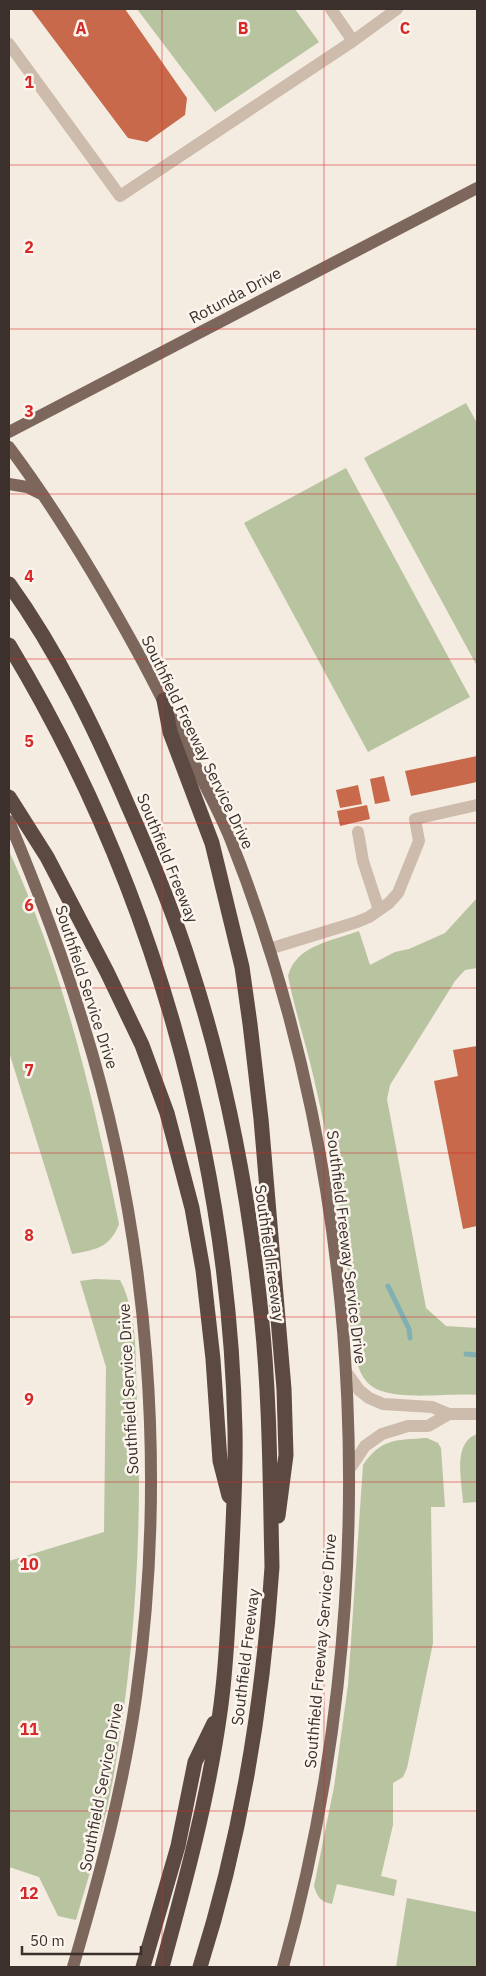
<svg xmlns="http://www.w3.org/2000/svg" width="486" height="1976" font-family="'IBM Plex Sans',sans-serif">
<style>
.green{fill:#b8c4a0}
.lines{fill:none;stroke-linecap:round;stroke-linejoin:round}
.stream{stroke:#7fb0b2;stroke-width:5}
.building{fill:#c8694b}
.minor{stroke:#cdbbac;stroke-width:12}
.major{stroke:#7d675c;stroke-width:12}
.highway{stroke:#5c4a42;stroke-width:15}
.grid{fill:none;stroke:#d62828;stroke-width:1;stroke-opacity:0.55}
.labels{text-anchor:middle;stroke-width:5;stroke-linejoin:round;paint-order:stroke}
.street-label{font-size:16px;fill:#3b302b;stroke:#fbf5ee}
.grid-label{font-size:16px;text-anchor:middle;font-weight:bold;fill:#d62828;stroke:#fbf5ee;stroke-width:5;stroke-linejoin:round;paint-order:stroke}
</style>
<rect width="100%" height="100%" fill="#f4ebe1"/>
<path class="green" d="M137,9H295L319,42L215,112Z
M466,403L477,423V666L364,458Z
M346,468L470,697L368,752L244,523Z
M9,851C63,969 93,1096 119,1224C110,1248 95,1250 72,1254L9,1052Z
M477,898V968L465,970L455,981L390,1085L387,1099L426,1308L446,1326L477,1328V1395C449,1392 386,1404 367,1382C348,1361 349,1298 347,1269C341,1205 328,1141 314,1079C306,1044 295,1011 288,976C296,945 332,941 359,931L370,965L395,952L409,949L445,933Z
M95,1279L120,1280C139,1316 135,1362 137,1402C143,1526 135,1651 114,1774C105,1824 90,1872 76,1920L58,1916L39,1877L9,1867V1561L104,1532L106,1367L80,1281Z
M477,1434V1502L463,1503C462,1481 452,1443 477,1434Z
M427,1438L438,1443L441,1448L445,1507H431L433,1643L407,1768L403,1777L393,1783V1825L381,1876L397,1880L394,1896L337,1884L332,1904C321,1902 317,1897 314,1886L334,1787L348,1685L363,1465C381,1438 397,1440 427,1438Z
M407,1898L477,1912V1967H396Z"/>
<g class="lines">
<path class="stream" d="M388,1286L409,1329L410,1338
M466,1354L477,1355"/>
</g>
<path class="building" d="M31,9H125L187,98L185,115L147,142L128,138Z
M477,756V782L411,796L405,771Z
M384,776L390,801L375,804L370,779Z
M358,785L362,804L340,808L336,790Z
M367,805L370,819L340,826L337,811Z
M477,1046V1226L463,1229L434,1081L458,1076L453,1050Z"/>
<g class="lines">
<path class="minor" d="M331,9L353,41
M9,44L120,196L353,41L397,9
M358,832L363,861L379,910
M269,949L357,922L369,917L389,903L398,893L419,841L415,819L477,805
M347,1373L359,1390L369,1398L383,1404L432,1407L449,1414H477
M351,1467L365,1446L382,1434L408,1426H428L449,1414"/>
<path class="major" d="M9,432L477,188
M9,447C57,511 98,580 137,651C159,691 179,732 199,773C209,794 221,816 230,838C370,1190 385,1604 283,1967
M9,484L27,487L41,494
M9,821C37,888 63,956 84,1026C150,1240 167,1475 136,1697C123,1789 99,1878 73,1967"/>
<path class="highway" d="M9,584C58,652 96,731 129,808C152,860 174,913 191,968C227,1079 249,1196 261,1313C270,1397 270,1482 272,1567C263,1702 241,1838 200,1967
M9,645C151,880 229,1156 235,1430C236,1476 233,1522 231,1568C228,1616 227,1665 220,1712C208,1799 185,1883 162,1967
M164,700L170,732L212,843L242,967L250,1024L261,1119L284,1389L286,1455L278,1516
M9,797L47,857L107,972L142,1045L167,1113L192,1208L203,1270L213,1359L220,1461L229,1496
M143,1967L178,1846L195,1762L214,1723"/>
</g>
<path class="grid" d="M162,9V1967M324,9V1967M9,165H477M9,329H477M9,494H477M9,659H477M9,823H477M9,988H477M9,1153H477M9,1317H477M9,1482H477M9,1647H477M9,1811H477"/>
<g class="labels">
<g class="street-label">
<text transform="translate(235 295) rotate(-28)" y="6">Rotunda Drive</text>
<text transform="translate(198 742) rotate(64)" y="6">Southfield Freeway Service Drive</text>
<text transform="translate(168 858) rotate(68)" y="6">Southfield Freeway</text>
<text transform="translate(87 987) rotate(72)" y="6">Southfield Service Drive</text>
<text transform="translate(347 1247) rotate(83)" y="6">Southfield Freeway Service Drive</text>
<text transform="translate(270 1253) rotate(82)" y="6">Southfield Freeway</text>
<text transform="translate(128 1389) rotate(-93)" y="6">Southfield Service Drive</text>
<text transform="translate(320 1651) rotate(-85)" y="6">Southfield Freeway Service Drive</text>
<text transform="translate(245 1657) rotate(-83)" y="6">Southfield Freeway</text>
<text transform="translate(101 1787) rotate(-79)" y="6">Southfield Service Drive</text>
</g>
</g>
<g class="grid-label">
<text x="81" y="34">A</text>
<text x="243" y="34">B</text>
<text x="405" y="34">C</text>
<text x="29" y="88">1</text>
<text x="29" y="253">2</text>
<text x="29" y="417">3</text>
<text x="29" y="582">4</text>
<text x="29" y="747">5</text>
<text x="29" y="911">6</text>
<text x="29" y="1076">7</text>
<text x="29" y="1241">8</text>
<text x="29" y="1405">9</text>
<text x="29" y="1570">10</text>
<text x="29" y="1735">11</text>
<text x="29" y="1899">12</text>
</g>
<rect width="486" height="1976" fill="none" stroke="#3b302b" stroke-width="20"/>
<path d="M22 1946v8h119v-8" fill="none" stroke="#3b302b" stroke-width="2.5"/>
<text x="30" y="1946" font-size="15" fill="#3b302b" stroke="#fbf5ee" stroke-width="4" paint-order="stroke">50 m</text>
</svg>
